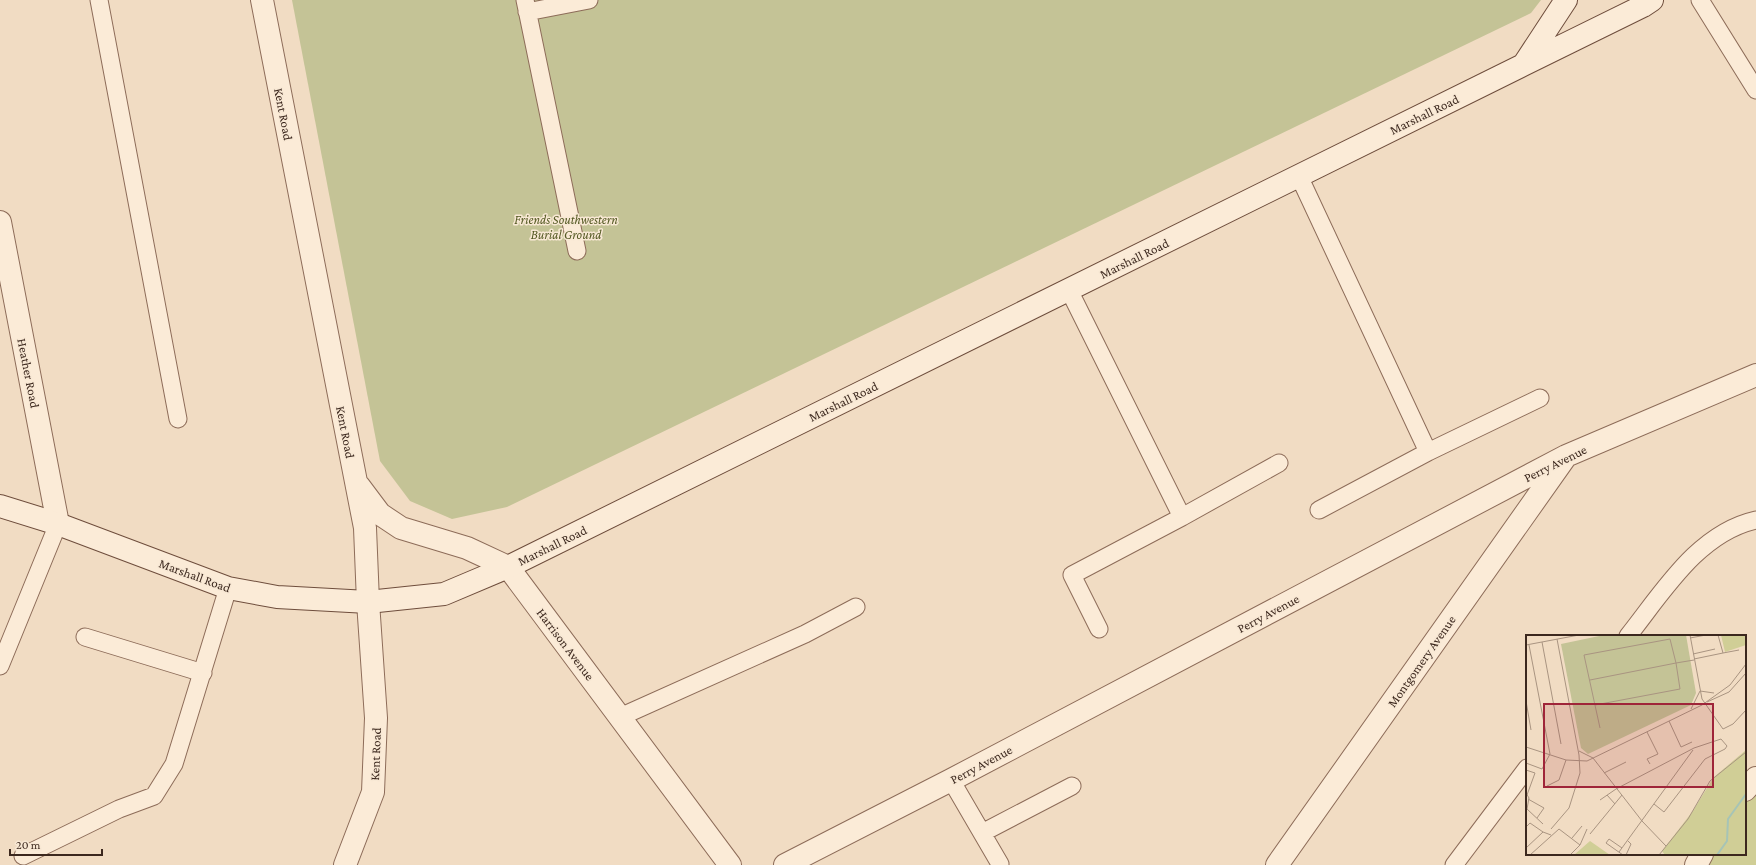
<svg xmlns="http://www.w3.org/2000/svg" width="1756" height="865" font-family="'Crimson Pro',serif">
<style>
.green{fill:#d0ce96}
.cemetery{fill:#c4c396}
.lines{fill:none;stroke-linecap:round;stroke-linejoin:round}
.service-casing{stroke:#8d6c59;stroke-width:19}
.minor-casing{stroke:#8d6c59;stroke-width:24}
.secondary-casing{stroke:#6e4d3c;stroke-width:24}
.service{stroke:#fbebd7;stroke-width:17}
.minor{stroke:#fbebd7;stroke-width:22}
.secondary{stroke:#fbebd7;stroke-width:22}
.labels{text-anchor:middle;stroke-width:3;stroke-linejoin:round;paint-order:stroke}
.street-label{font-size:13px;fill:#3c281e;stroke:#f8e8d4}
.park-label{font-size:13px;font-style:italic;fill:#545923;stroke:#f8e8d4}
.inset-river{fill:none;stroke:#a6c4b6;stroke-width:2}
.inset-road{fill:none;stroke:#a99481;stroke-width:1}
.view{fill:#9f2539;fill-opacity:0.15;stroke:#9f2539;stroke-width:2}
.inset-edge{fill:none;stroke:#3c281e;stroke-width:2}
</style>
<rect width="100%" height="100%" fill="#f1dcc3"/>
<path class="green" d="M1756,787V865H1707L1714,854H1745V804Z"/>
<path class="cemetery" d="M292,0H1541L1531,13L507,507L452,519L410,501L380,461Z"/>
<g class="lines">
<g class="service-casing">
<path id="service" d="M99,0L178,419
M525,0L577,251
M1700,0L1756,90
M527,12L589,0
M1299,176L1428,452L1540,398
M1069,290L1182,517L1072,575L1099,629
M1319,510L1428,452
M1182,517L1279,463
M1628,636C1663,592 1698,533 1756,520
M85,637L203,673
M0,666L58,524
M620,717L805,634L856,607
M951,780L1000,864
M982,833L1072,786
M23,856L119,809L154,796L174,764L228,588
M1454,865L1527,768"/>
</g>
<g class="minor-casing">
<path id="minor" d="M262,0L365,528L368,602L376,718L373,792L345,865
M0,222L58,524
M359,486L380,514L401,528L467,548L508,567L730,865
M1745,790L1756,778
M785,865L951,780L1566,456L1756,375
M1277,865L1564,459
M1696,865L1702,854"/>
</g>
<g class="secondary-casing">
<path id="secondary" d="M1524,64L1566,0
M0,506L58,524L228,588L277,597L368,602L444,594L508,567L1523,65L1643,6L1652,0"/>
</g>
<use href="#service" class="service"/>
<use href="#minor" class="minor"/>
<use href="#secondary" class="secondary"/>
</g>
<g class="labels">
<g class="street-label">
<text transform="translate(284 114) rotate(79)" y="5">Kent Road</text>
<text transform="translate(1424 114) rotate(-26)" y="5">Marshall Road</text>
<text transform="translate(1134 258) rotate(-26)" y="5">Marshall Road</text>
<text transform="translate(29 373) rotate(79)" y="5">Heather Road</text>
<text transform="translate(843 401) rotate(-26)" y="5">Marshall Road</text>
<text transform="translate(346 432) rotate(79)" y="5">Kent Road</text>
<text transform="translate(1555 463) rotate(-26)" y="5">Perry Avenue</text>
<text transform="translate(552 545) rotate(-26)" y="5">Marshall Road</text>
<text transform="translate(195 575) rotate(20)" y="5">Marshall Road</text>
<text transform="translate(1268 613) rotate(-28)" y="5">Perry Avenue</text>
<text transform="translate(566 644) rotate(53)" y="5">Harrison Avenue</text>
<text transform="translate(1421 661) rotate(-55)" y="5">Montgomery Avenue</text>
<text transform="translate(375 754) rotate(-88)" y="5">Kent Road</text>
<text transform="translate(981 764) rotate(-28)" y="5">Perry Avenue</text>
</g>
<g class="park-label">
<text x="566" y="224">Friends Southwestern<tspan x="566" dy="15">Burial Ground</tspan></text>
</g>
</g>
<g transform="translate(1526 635)">
<rect width="220" height="220" fill="#f1dcc3"/>
<path d="M195,0H219L220,10L199,17ZM220,115V220H139L136,216L166,177L188,142ZM64,206L84,220H48Z" fill="#d0ce96"/>
<path d="M78,0H160L170,58L165,70L62,119L55,113L35,9Z" fill="#c4c396"/>
<path class="inset-river" d="M191,220L201,206L202,184L220,159"/>
<path class="inset-road" d="M164,0L176,64L197,94L207,89L220,75M192,0L197,18L213,15M164,3L180,0M16,7L35,109M0,10L53,0M167,19L189,14M168,24L197,18M64,45L150,28L144,4L58,20L74,93M0,66L5,95M181,67L203,57L220,38M69,70L154,54L150,28L168,25M165,74L174,56L188,58M143,86L155,112L166,107M121,97L132,119L121,124L124,129M0,112L40,125L61,126L176,70L204,50L220,29M53,116L67,123L116,186L140,211M0,128L16,134L24,119L3,10M0,135L9,138L1,160M78,138L100,127M21,151L33,145L40,125M0,158L3,163L1,174L17,189M81,160L89,169M2,164L18,173L11,183M74,165L90,154L168,113L195,104L201,111L199,114L179,124L138,177L128,169M0,192L4,188L17,197M25,194L43,173L54,138L53,120L31,4M64,199L96,160M46,203L56,191M0,213L17,197L25,200M96,213L83,204L80,208L97,220M93,217L167,115M4,220L33,194L54,210M44,220L54,210L61,194M100,220L105,209L102,206M133,220L162,184L184,146L220,117"/>
<path class="view" d="M18,69H187V152H18Z"/>
<rect width="220" height="220" class="inset-edge"/>
</g>
<path d="M10 849v6h92v-6" fill="none" stroke="#3c281e" stroke-width="2"/>
<text x="16" y="849" font-size="12" fill="#3c281e" stroke="#f8e8d4" stroke-width="3" paint-order="stroke">20 m</text>
</svg>
